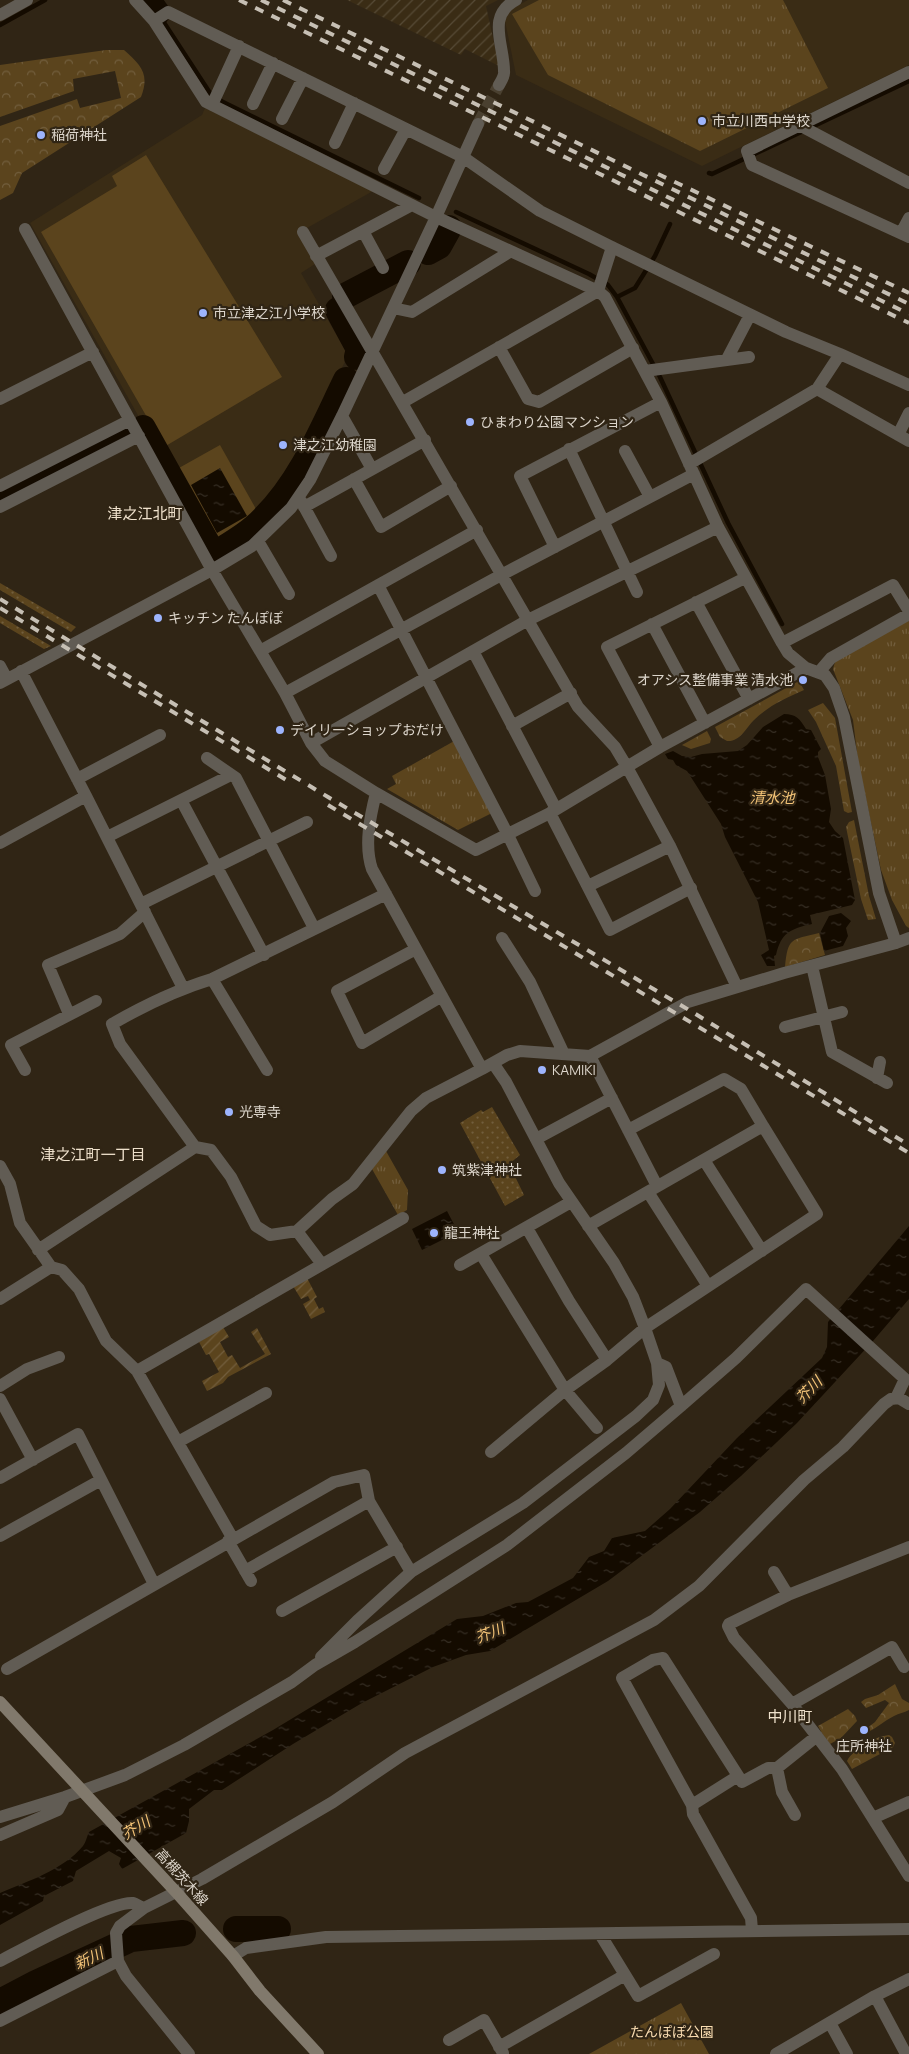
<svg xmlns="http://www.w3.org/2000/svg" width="909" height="2054" font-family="Manrope,'Noto Sans JP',sans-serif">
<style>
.built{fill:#3a2c15}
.industrial{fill:url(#industrial-furrows)}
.grass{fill:url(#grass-dots)}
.forest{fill:url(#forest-crowns)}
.park{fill:url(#park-tufts)}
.garden{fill:url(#garden-furrows)}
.pitch{fill:#5b441d}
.water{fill:url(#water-ripples)}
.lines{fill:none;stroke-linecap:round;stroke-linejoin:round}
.stream{stroke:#140b00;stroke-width:4.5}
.river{stroke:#140b00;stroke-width:26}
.street-tunnel{stroke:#4a4030;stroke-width:12;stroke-dasharray:12 6;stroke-linecap:butt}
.street{stroke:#615c54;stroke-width:12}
.secondary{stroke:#81796c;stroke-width:12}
.rail{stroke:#c6bfb4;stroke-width:4;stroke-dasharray:9 9;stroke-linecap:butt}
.poi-dot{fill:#9db4fd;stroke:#302515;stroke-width:2}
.labels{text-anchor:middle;stroke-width:4.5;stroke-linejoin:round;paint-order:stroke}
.poi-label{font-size:14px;fill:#ddd6cc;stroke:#302515;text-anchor:start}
.street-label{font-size:14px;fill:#ddd6cc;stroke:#302515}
.park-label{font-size:14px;fill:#faddb2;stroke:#302515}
.neighbourhood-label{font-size:15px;fill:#efe1cc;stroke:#302515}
.water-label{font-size:15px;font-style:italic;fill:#f3c377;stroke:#302515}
</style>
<defs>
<pattern id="industrial-furrows" width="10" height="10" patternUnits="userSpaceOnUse" patternTransform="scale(1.25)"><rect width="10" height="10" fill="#3a2c15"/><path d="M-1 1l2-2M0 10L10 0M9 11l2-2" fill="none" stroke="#564a36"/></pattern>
<pattern id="grass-dots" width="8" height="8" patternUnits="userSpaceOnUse" patternTransform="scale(1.25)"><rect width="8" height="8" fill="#5b441d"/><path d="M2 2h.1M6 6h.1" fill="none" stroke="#725e3d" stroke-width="1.8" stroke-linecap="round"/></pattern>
<pattern id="forest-crowns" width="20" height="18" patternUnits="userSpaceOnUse" patternTransform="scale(1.25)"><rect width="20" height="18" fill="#5b441d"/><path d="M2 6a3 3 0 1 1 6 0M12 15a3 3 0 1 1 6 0" fill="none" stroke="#725e3d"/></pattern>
<pattern id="park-tufts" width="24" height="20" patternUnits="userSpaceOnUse" patternTransform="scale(1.25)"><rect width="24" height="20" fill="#5b441d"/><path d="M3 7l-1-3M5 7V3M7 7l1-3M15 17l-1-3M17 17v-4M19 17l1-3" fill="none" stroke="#725e3d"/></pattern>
<pattern id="garden-furrows" width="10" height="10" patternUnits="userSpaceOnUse" patternTransform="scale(1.25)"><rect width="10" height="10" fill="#5b441d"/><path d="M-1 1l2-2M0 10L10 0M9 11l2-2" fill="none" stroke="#725e3d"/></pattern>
<pattern id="water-ripples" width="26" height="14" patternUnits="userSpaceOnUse" patternTransform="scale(1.25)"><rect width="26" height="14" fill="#140b00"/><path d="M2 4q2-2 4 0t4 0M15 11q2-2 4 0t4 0" fill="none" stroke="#362e24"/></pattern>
</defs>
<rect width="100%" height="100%" fill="#302515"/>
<path class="built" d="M528,0H909V65L702,166L516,75L505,21L509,10Z
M205,108L373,191L298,233L315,264L301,273L348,355L317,421L320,423L296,474L261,518L218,550L213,549L30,223L202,115Z"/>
<path class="industrial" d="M347,0H498L486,6L499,66L465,49L461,55Z"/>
<path class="grass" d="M0,583L76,627L71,632L0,590Z
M0,616L51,646L44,649L0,623Z
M492,1107L520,1155L509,1164L524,1195L505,1206L460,1123L481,1110L483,1112Z"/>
<path class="forest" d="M106,50H124C141,65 150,74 141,97L22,173L13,193L0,200V126L77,99L80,108L121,98L115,71L73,79L74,91L0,117V65Z
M799,681L804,690C786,698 768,706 754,720C746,728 740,742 727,741L720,737L715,727Z
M823,703L835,718L852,812L848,813L844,811L836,766L816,722L808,710Z
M707,731L711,739L710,743L691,749L682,745Z
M854,820L869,896L876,919L868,920L861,899L846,827L849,822Z
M819,933L825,955L785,967C788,937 791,940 819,933Z
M895,1684L902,1699L909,1703V1710C904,1713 899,1713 894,1716C884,1721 877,1728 866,1733V1729L875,1722L889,1703L885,1700L866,1708L861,1702L865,1699L878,1695Z
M848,1709L855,1716L857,1721L841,1738L830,1744L823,1735L818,1726Z
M889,1735L892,1737L895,1743L893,1747L852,1769L847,1761C854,1748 874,1737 889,1735Z"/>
<path class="park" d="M539,0H783L828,88L700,151L548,75L512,14Z
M909,618V928L906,926L892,900L881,870L858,761L853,720L833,669L835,662Z
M456,740L494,812L458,830L387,789L396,784L392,776Z
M386,1151L408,1190L407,1210L398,1215L372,1169Z
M681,2003L709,2054H589Z"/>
<path class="garden" d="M307,1278L317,1297L314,1299L319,1309L323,1307L325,1312L311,1319L303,1304L310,1300L308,1296L301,1299L293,1286Z
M223,1327L229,1337L220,1342L228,1357L232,1355L240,1368L265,1354L251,1332L257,1328L271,1354L228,1377L223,1383L207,1391L202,1381L219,1372L209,1354L206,1355L199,1342Z"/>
<path class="pitch" d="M146,155L282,377L164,447L41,232L117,186L112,176Z
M220,445L261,518L243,532L213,549L170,473Z"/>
<path class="water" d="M220,468L247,516L217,533L191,485Z
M784,714C796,714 800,719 806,729L811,730L821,749L818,752V757L825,775L831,809L829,822L835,831L843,838L855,900L852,905L810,915L812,924C790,929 781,933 776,955L774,956L775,966H767L761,955L769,950L758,902L725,837L721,824L687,771L676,765L673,760L668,759L665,754L673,751L682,756L691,757L702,754L738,751L747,745L763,727Z
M841,913L851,921L846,928L848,936L843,946L824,951L820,933L829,916Z
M447,1211L458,1232L422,1250L412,1229Z
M909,1226V1299L873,1341L797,1423L741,1476L700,1512L608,1581L490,1651L466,1655L433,1667L362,1703L293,1744L222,1790H214L189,1809V1821L186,1833L122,1869L119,1864L121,1858L109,1851L76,1871L73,1881L44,1896L43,1901L0,1925V1893C28,1881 63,1870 83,1846C86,1842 87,1836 89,1832L273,1730L457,1619L483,1616L516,1603L528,1602L573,1578L589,1557L604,1551L612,1538L645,1531L670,1509L737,1438L822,1358L827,1347L828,1322Z"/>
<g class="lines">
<path class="stream" d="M161,18L210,93L223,102L419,198
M0,25L45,0
M709,173L712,174L909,81
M456,212L589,274L608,285L617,297L660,377L728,523L782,624
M617,297L635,288L655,256L670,224"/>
<path class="river" d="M148,0L157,13
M428,252L439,246L449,228
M345,296L408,263
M338,310L359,349L357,357
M143,428L211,550L218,552C234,542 251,532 264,518C302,480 323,427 346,380
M40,474L128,430
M0,495L21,484
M236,1929H278
M0,2002L36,1983L131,1939L183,1933"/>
<path class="street-tunnel" d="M478,124L499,85"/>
<path class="street" d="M135,0L154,21L206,102L436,217L598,291L605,297L661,402L718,527L782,643L788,653L806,668L825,675L834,688L844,717L879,893L896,943
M0,15L27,0
M154,21L168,12L463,157L540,211L612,247L786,332L840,354L909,385
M909,72L747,151L752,165L909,237
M499,85C501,81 505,76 504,71C504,44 486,16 516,0
M253,104L273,63
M212,105L239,46
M282,119L303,78
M799,125L909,183
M335,143L354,103
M384,169L406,129
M25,229L212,570L285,693L311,743L325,761L376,793L476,850L550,813L660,747L806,668
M363,231L383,268
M303,232L578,707L615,747L627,767L670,846L737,987
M901,233L909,218
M316,256L412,205
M393,308L412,312L511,251
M499,347L528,399L539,402L633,348
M727,359L750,315
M645,371L749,357
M817,389L840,354
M0,399L93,352
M403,402L598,291L612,247
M342,416L372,469
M898,435L909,413
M569,449L637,592
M625,451L650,497
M689,464L817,389L909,441
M354,479L381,527L451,486
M0,486L130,420
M301,501L331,556
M0,507L139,436
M304,507L425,440
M258,541L289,594
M555,547L520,476L661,402
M378,585L508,835L535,891
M696,602L749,699
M652,624L705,723
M782,643L893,585L909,611
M260,651L477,530
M473,651L556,809
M0,666L7,679
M21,671L86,796
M819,672L831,658L909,614
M0,683L212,570L252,546L291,508L310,480L342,416L436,217L478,124
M285,693L503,574L694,474
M512,726L571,693
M311,743L528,620L718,527
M660,747L607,647L745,578
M207,758L236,778L314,928
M77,779L160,735
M376,793C370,817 364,845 372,869L482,1069L507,1055L520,1051L590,1056L688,1002L784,973L896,943L909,938
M181,800L264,955
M550,813L610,930L691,888
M107,837L231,775
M0,843L86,796L183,988
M588,886L670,846
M141,904L307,822
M502,938L530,982L564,1054
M416,949L337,991L362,1043L442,996
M812,966L832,1052L887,1083
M212,979L267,1070
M69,1014L48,965L120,934L145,912
M785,1027L842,1012
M590,1056L657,1186
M25,1070L11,1045L96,1001
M877,1078L880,1062
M628,1130L724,1079L741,1089L763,1126
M536,1139L612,1098
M195,1147L120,1044L112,1024C145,1005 176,990 212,979L386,894
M704,1160L762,1251
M0,1166L10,1184L20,1223L51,1267L62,1270L79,1289L106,1341L137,1371L233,1539
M648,1192L708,1286
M527,1228L569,1301L607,1360
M297,1231L321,1263
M38,1250L195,1147L211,1150L231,1177L256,1226L270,1235L297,1231L332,1199L353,1184L411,1111L426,1098L482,1069
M481,1254L565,1390L597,1428
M460,1265L571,1202
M0,1299L51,1267
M657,1363L666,1367L681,1406
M137,1371L403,1218
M0,1386L27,1369L59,1357
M0,1399L33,1460
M178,1442L266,1393
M491,1452L565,1390L607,1360L645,1328L817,1214L763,1126L588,1226
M0,1478L78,1434L154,1584
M0,1536L101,1480
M228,1541L251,1581
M245,1571L369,1501
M774,1572L788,1595
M282,1611L397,1547
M321,1657L357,1621L411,1572L523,1503L636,1416L653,1400L659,1385L657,1363L645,1328L633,1297L614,1263L559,1183L506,1082L493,1063
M904,1667L892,1647L792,1704L734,1638L728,1626L729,1624L788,1595L909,1547
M7,1669L334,1482L364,1475L369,1501L411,1572
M792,1704L842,1769L909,1876
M777,1768L782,1792L795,1815
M692,1805L738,1776
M0,1817L65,1797L125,1775L184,1745L292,1682L315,1665L355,1642L507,1545L626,1453L681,1406L736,1358L806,1289L905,1379L896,1398
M873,1818L909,1802
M0,1835L58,1810L65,1797
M752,1930L751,1918L693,1814L692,1805L622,1678L653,1660L663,1658L742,1782L768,1768H777L817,1736
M600,1934L638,1996L714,1954
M233,1956L246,1948L326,1937L909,1929
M0,1961C25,1948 109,1901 133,1903C136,1904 141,1907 144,1908
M875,1996L906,2054
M0,2021L118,1961
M830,2023L847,2054
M449,2040L484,2020L503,2053
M499,2047L625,1975
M189,2054L126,1976L118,1961L116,1933L120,1926L144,1908L202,1879L333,1802L405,1753L654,1620L699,1586L804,1480L843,1447L884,1404L891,1399L899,1398L909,1404
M776,2054L875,1996L909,1979"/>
<path class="secondary" d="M0,1702L177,1893L233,1956L260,1991L318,2054"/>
<path class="rail" d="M239,0L909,323
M261,0L909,314
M283,0L909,304
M658,174L909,293
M0,599L328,797L689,1010L909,1145
M0,608L293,784
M328,805L909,1153"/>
</g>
<g class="poi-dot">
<circle cx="702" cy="121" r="5"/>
<circle cx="41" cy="135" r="5"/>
<circle cx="203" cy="313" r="5"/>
<circle cx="470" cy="422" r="5"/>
<circle cx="283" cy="445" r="5"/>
<circle cx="158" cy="618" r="5"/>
<circle cx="803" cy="680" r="5"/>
<circle cx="280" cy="730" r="5"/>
<circle cx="542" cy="1070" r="5"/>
<circle cx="229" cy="1112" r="5"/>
<circle cx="442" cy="1170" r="5"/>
<circle cx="434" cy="1233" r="5"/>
<circle cx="864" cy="1730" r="5"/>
</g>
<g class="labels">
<g class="poi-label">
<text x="712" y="126">市立川西中学校</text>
<text x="51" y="140">稲荷神社</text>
<text x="213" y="318">市立津之江小学校</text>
<text x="480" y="427">ひまわり公園マンション</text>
<text x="293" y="450">津之江幼稚園</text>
<text x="168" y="623">キッチン たんぽぽ</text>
<text x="793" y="685" text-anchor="end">オアシス整備事業 清水池</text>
<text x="290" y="735">デイリーショップおだけ</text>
<text x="552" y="1075">KAMIKI</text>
<text x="239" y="1117">光専寺</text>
<text x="452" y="1175">筑紫津神社</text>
<text x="444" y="1238">龍王神社</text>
<text x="864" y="1751" text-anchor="middle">庄所神社</text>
</g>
<g class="street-label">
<text transform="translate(182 1877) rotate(48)" y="5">高槻茨木線</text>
</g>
<g class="park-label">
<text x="672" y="2037">たんぽぽ公園</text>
</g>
<g class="neighbourhood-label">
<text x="145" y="519">津之江北町</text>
<text x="93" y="1160">津之江町一丁目</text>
<text x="790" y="1722">中川町</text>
</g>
<g class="water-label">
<text x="772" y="803">清水池</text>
<text transform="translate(809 1390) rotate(-45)" y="5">芥川</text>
<text transform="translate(490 1633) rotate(-22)" y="5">芥川</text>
<text transform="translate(136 1828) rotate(-31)" y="5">芥川</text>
<text transform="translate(89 1959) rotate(-25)" y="5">新川</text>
</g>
</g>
</svg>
